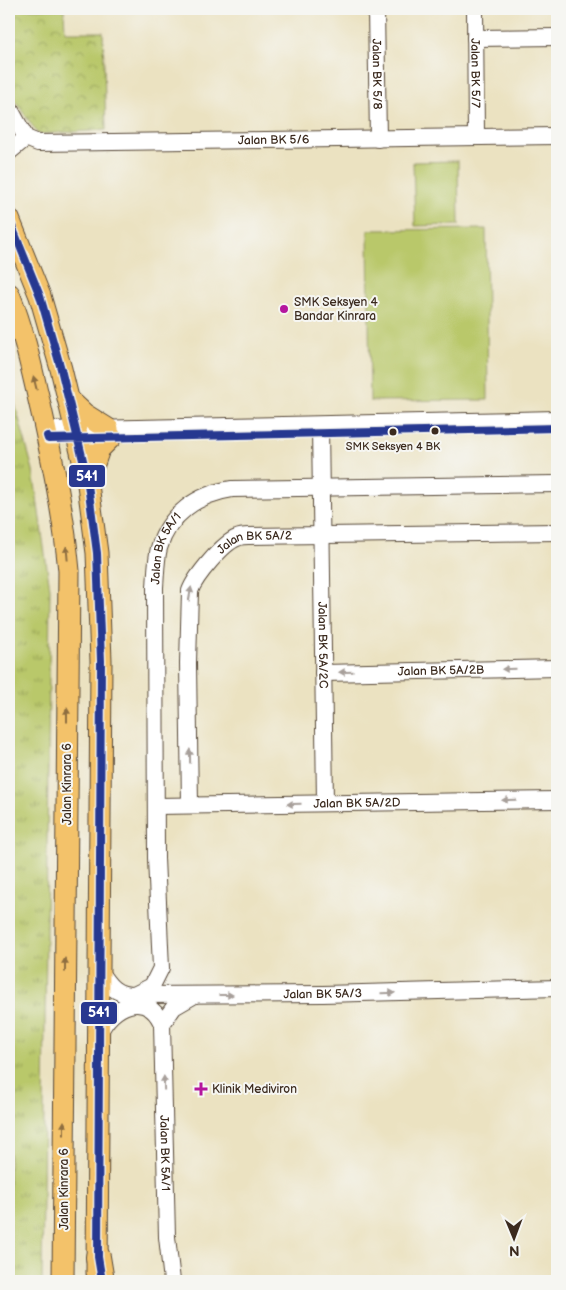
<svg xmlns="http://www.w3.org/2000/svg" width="566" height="1290" font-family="'Balsamiq Sans',sans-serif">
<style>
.grass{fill:url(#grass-tufts);stroke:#7a7944}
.park{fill:url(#park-crowns);stroke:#7a7944}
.garden{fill:#b9c86a;stroke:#7a7944}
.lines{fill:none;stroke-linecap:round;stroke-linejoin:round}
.minor-casing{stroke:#554636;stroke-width:18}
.major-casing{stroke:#554636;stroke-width:23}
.highway-casing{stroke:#554636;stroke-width:26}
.minor{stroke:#fff;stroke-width:16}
.major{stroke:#f3c26a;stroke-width:21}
.highway{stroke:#f3c26a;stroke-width:24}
.bus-1-casing{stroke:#f6f6f2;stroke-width:11}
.bus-1{stroke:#283890;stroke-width:8}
.oneway{fill:#8e6e40}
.oneway2{fill:#a79f9a}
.poi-dot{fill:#b5179e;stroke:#f6f6f2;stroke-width:2}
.bus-dot{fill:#3b2a1e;stroke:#f6f6f2;stroke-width:2}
.labels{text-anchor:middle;stroke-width:4;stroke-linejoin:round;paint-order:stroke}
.bus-label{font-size:11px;fill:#3b2a1e;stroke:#f6f6f2}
.street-label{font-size:12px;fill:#3b2a1e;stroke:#f6f6f2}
.poi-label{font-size:12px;fill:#3b2a1e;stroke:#f6f6f2;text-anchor:start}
.line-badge{stroke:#f6f6f2;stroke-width:2}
.badge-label{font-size:14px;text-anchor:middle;font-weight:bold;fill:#fff}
</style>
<defs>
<pattern id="grass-tufts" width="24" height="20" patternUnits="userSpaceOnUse" patternTransform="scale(1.25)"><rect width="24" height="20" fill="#b9c86a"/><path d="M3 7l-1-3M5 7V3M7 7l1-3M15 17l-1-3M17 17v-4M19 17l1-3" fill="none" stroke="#98a357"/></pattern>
<pattern id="park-crowns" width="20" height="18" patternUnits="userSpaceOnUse" patternTransform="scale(1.25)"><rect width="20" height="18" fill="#b9c86a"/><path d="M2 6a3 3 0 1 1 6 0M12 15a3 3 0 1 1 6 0" fill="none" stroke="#98a357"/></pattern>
</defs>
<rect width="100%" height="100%" fill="#f6f6f2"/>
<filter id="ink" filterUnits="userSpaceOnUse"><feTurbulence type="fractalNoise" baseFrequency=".02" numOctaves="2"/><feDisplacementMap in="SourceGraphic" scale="10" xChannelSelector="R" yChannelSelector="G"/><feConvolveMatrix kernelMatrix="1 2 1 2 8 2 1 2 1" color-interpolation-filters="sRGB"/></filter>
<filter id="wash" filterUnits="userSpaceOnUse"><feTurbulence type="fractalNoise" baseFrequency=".0096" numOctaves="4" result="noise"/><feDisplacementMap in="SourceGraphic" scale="20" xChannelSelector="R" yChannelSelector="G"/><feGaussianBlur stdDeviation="1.12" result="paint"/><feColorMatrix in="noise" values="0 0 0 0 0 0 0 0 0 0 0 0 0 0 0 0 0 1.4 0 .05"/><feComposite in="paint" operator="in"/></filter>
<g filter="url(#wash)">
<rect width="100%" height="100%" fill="#ebe2c1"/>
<path class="grass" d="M9,382L33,470L50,589L42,1281H9Z"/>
<path class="park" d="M9,9H64L65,32H103L106,130L38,134L9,92Z"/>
<path class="garden" d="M458,161L459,225L415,226L413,162Z
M486,229L488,400L370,401L368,230Z"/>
</g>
<g filter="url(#ink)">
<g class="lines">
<g class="minor-casing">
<g id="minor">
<path id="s1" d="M376,9L378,139"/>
<path id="s2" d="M475,9L476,137"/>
<path d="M475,38L557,37"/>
<path id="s3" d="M9,107L26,138L38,143L557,136"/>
<path d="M9,152L26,138"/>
<path id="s4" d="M320,425L325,803"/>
<path d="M46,430L557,419"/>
<path id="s5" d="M323,673L557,668"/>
<path id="s6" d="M190,805L188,663L190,591C195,577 223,543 237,538C241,536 246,536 249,536L557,532"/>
<path id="s7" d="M156,806L557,800"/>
<path id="s8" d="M100,972C109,986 116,995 134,995L323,994L557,988"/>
<path id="s9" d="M134,995L152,986L161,968L156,858L155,587C156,575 156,560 159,548C169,514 198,494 232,489L557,484"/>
<path d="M162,1024L174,1007L193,996"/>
<path id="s10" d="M99,1034C111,1005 147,989 162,1024L167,1237L172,1281"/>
</g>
</g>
<g class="major-casing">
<path id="major" d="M9,219L40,296L61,369L87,477L97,553L101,661L97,1273
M9,294C24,331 32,370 41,409C53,463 64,516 69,571L63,1281
M68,399L84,414L108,429
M88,481L99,449L111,437"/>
</g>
<g class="highway-casing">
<path id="highway" d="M98,1257L102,1281"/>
</g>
<use href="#minor" class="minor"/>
<use href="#major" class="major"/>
<use href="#highway" class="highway"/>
<g class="bus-1-casing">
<path id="bus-1" d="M9,219L40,296L61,369L87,477L97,553L101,661L98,1257L102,1281
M47,436L48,439L557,428"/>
</g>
<use href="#bus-1" class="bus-1"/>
</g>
<defs><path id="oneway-solid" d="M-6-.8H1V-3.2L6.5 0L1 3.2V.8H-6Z" transform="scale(1.25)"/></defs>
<g class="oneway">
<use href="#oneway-solid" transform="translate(35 383) rotate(-104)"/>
<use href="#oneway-solid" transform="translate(67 553) rotate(-95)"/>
<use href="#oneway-solid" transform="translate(67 715) rotate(-90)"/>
<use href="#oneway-solid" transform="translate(65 965) rotate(-90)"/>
<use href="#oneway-solid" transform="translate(64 1128) rotate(-90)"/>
</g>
<g class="oneway2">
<use href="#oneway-solid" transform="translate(190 594) rotate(-80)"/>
<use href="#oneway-solid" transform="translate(509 669) rotate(179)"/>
<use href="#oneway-solid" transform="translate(346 672) rotate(179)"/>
<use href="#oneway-solid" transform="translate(190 756) rotate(-91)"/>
<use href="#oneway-solid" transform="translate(509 800) rotate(179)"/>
<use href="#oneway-solid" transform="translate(294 804) rotate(179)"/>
<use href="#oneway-solid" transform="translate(388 993) rotate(-1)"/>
<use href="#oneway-solid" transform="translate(226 995)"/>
<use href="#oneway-solid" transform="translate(164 1083) rotate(-91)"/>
</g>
</g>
<g class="poi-dot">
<circle cx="284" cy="309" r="5"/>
<path d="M198.5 1081.5h5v5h5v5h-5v5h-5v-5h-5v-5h5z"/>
</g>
<g class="bus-dot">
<circle cx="435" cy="431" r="4.5"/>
<circle cx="393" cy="432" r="4.5"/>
</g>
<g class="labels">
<g class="bus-label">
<text x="393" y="450">SMK Seksyen 4 BK</text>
</g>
<g class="street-label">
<text dy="4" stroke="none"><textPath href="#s2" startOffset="64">Jalan BK 5/7</textPath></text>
<text dy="4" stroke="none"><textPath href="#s1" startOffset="65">Jalan BK 5/8</textPath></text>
<text dy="4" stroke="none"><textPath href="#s3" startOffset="284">Jalan BK 5/6</textPath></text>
<text dy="4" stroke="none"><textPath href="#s6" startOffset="302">Jalan BK 5A/2</textPath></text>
<text dy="4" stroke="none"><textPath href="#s9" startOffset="462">Jalan BK 5A/1</textPath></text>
<text dy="4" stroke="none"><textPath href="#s4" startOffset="220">Jalan BK 5A/2C</textPath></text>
<text dy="4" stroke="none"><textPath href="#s5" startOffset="118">Jalan BK 5A/2B</textPath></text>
<text transform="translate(67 784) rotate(-90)" y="4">Jalan Kinrara 6</text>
<text dy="4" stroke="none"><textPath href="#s7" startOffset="201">Jalan BK 5A/2D</textPath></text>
<text dy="4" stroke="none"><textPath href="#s8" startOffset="232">Jalan BK 5A/3</textPath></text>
<text dy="4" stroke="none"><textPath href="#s10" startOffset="214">Jalan BK 5A/1</textPath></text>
<text transform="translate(64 1189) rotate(-90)" y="4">Jalan Kinrara 6</text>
</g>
<g class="poi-label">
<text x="294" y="306">SMK Seksyen 4<tspan x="294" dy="14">Bandar Kinrara</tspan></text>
<text x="212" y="1093">Klinik Mediviron</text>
</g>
</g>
<g class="line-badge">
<rect x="68" y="464" width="38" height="24" rx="5" fill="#283890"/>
<rect x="80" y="1001" width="38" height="24" rx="5" fill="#283890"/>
</g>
<g class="badge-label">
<text x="87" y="481">541</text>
<text x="99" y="1017">541</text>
</g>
<rect width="566" height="1290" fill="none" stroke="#f6f6f2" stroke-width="30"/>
<g transform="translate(514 1238) rotate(179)" stroke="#f6f6f2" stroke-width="4" paint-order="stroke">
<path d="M0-4L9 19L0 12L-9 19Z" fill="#3b2a1e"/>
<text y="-8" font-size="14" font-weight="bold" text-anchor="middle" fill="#3b2a1e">N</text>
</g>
</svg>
